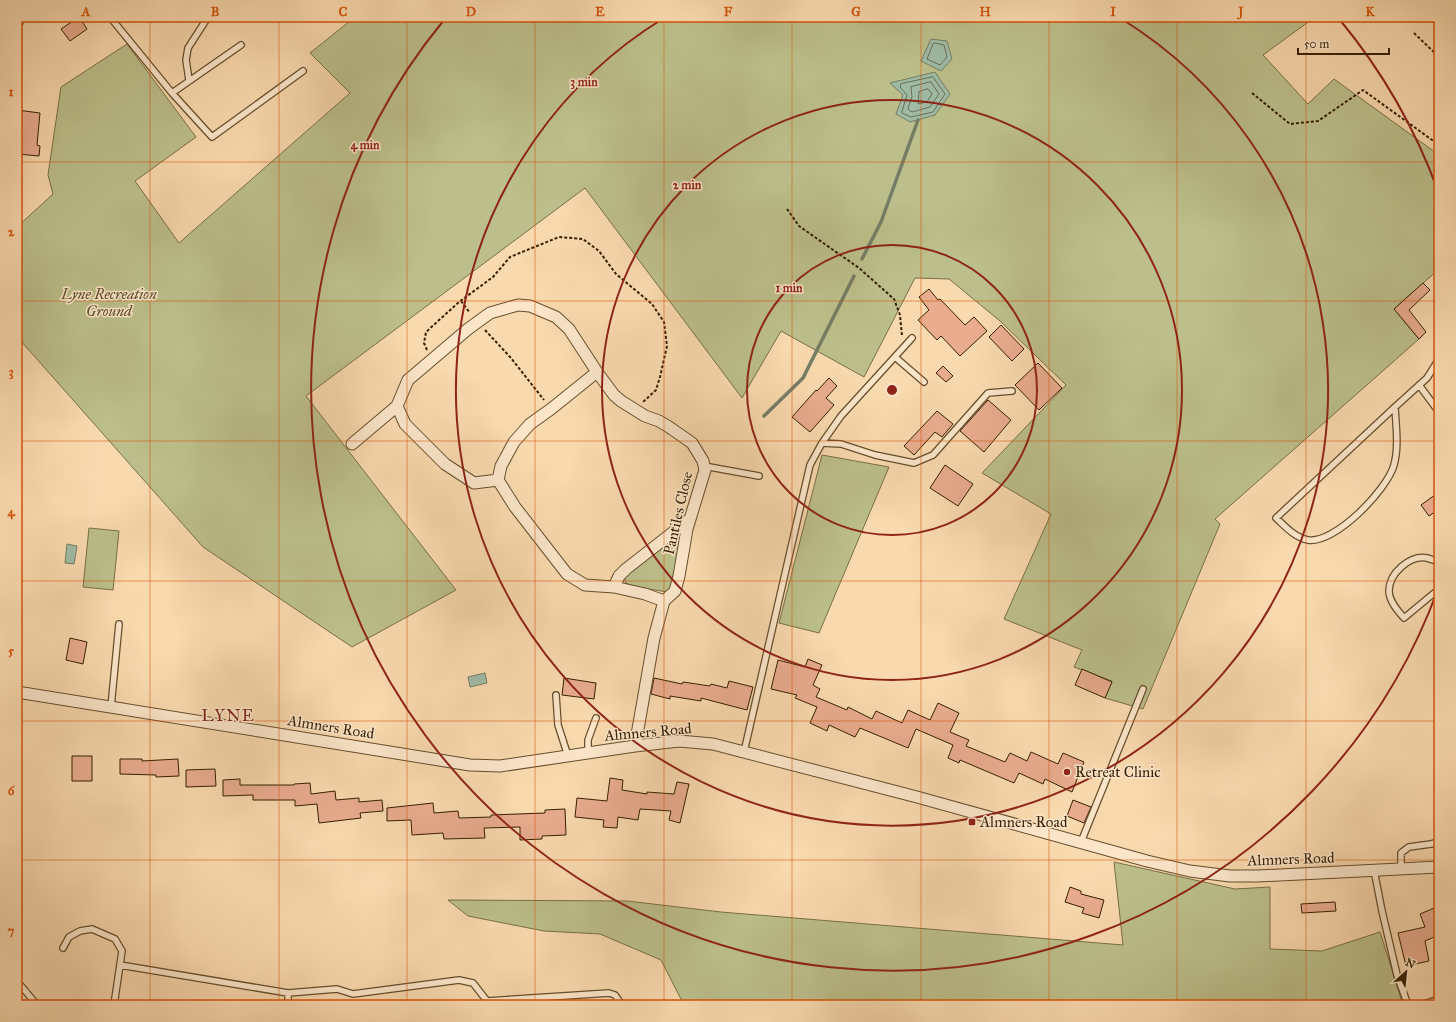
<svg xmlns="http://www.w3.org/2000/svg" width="1456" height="1022" font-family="'IM FELL Great Primer',serif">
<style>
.green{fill:#bcbf8b;stroke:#786f46;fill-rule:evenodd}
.water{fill:#9fbba6;stroke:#757d64}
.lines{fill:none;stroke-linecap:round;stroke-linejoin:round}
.shore{stroke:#6a6d53;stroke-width:1}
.stream{stroke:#757d64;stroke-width:3.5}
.building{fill:#e9ac8f;stroke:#351f00}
.service-casing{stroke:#664e2c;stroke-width:8}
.minor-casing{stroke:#664e2c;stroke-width:13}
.tertiary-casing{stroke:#664e2c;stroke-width:16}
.path{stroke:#351f00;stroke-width:2;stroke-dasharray:3 2;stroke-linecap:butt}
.service{stroke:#fbe6ca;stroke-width:5.5}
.minor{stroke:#fbe6ca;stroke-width:11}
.tertiary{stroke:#fbe6ca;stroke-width:14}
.grid{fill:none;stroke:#d6530b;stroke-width:1;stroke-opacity:0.55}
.ring{fill:none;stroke:#8f2418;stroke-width:2}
.poi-dot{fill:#8f2418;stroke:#fbe6ca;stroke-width:1.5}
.labels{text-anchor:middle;stroke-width:3;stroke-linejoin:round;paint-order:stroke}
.park-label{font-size:15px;font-style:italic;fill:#5e4f2a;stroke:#fbe6ca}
.street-label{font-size:15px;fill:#351f00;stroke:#fbe6ca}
.poi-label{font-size:15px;fill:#351f00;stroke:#fbe6ca;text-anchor:start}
.quarter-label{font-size:17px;letter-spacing:1px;fill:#7a1f14;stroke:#fbe6ca}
.centre{fill:#8f2418;stroke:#fbe6ca;stroke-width:2}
.ring-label{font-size:12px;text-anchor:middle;font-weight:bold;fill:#8f2418;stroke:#fbe6ca;stroke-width:3;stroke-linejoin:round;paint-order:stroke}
.neatline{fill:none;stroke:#d6530b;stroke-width:1.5}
.grid-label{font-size:13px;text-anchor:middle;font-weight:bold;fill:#d6530b}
</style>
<rect width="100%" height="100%" fill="#f9d9ae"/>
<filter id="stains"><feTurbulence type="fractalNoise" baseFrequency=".005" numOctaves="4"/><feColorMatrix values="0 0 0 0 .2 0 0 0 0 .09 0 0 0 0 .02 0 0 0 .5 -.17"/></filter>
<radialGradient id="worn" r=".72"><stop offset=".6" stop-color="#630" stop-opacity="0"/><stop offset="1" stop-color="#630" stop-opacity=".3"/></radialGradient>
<path class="green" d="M355,17H1315L1263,55L1308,104L1334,79L1439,155V269L1394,309L1419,339L1215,519L1220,524L1143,709L1105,698L1112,681L1074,667L1082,650L1004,619L1051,514L982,473L1066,385L1000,321L949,279L915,278L864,377L781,331L742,398L585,188L306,396L456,590L352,647L203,547L20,340L17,332V227L53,194L48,175L61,87L127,44L196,137L135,181L179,243L350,93L310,53ZM890,83L935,115L896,114L904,95Z
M822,455L889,467L819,633L779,623Z
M89,528L119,531L113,590L83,587Z
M681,530L672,586L667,592L631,586L625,582V579L627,575Z
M1114,862L1235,889L1270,887V949L1322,951L1380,932L1403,1005H684L661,960L600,934L544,931L468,916L448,900L627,901L721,912L1123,945Z"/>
<path class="water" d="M931,39L947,41L952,59L941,71L921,61Z
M935,72L950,94L935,115L910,122L896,114L903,95L890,83Z
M67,544L77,546L74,564L65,563Z
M485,673L487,683L470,687L468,677Z"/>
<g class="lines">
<path class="shore" d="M935,43L944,45L947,57L940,65L927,59L933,44Z
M933,77L945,94L933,112L911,117L902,113V111L907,95L900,87L901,84Z
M931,82L939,94L930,107L912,112L909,110L908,108L912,97L911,87Z
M928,89L932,94L927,102L918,104L919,92Z"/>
<path class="stream" d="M862,259L881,222L918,120
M764,416L803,378L854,276"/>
</g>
<path class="building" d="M79,17L87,29L70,41L61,29Z
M17,110L40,113L37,145L40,146L39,156L17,154Z
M1423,283L1430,290L1409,310L1426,332L1419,339L1394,309Z
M929,289L938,300L940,299L965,325L974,317L987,331L960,356L941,336L937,340L918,320L929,310L919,297Z
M1001,325L1024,349L1012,361L989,337Z
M1038,363L1062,388L1039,410L1015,385Z
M943,366L953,376L946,382L936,373Z
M829,378L837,386L826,398L834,405L810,432L792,417L816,390L817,391Z
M988,400L1011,420L984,452L960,431Z
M937,411L953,424L942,437L935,432L914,455L904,446Z
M945,465L973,484L958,506L930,488Z
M1439,492V509L1429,516L1421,505Z
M70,638L87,642L83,664L66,660Z
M808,659L822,665L813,685L820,689L816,697L847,710L848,707L872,719L876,711L902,723L908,710L930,720L938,703L959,713L950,732L969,740L966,746L1005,762L1010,753L1027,761L1031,752L1058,764L1063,753L1084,762L1072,792L1045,779L1043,784L1019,773L1014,783L960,760L959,763L948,758L953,745L916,729L908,748L860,728L855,737L829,725L827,731L810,723L817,707L795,698L797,695L771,689L778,660L805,667Z
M1082,669L1112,682L1105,698L1075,685Z
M564,678L596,683L594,699L562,695Z
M654,678L682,684L683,682L710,686L711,684L727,688L729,681L753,687L747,710L701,698V701L670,696V699L651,694Z
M72,756H92V781H72Z
M120,759H142V761L178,759L179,776L156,777V775L120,774Z
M215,769L216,786L186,787V770Z
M610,778L623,780L622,790L647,794V792L674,794L677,782L689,784L680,823L669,820L671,811L640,809L638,820L618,817L617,828L603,827L604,820L575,817L577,798L607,801Z
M240,779V785H294V784L310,783L311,794L335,791L336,800L359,798V802L382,800L383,811L360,813L361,818L319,823L317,804L295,806V800H253V795L223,796V780Z
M1073,800L1091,807L1084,823L1067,816Z
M433,803L434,813L458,811L459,818L491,817V815L545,813V810L565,809L566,835L542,836V839L520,840V827L484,828L485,838L444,839L443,833L412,835L411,820L387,821V808Z
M1070,887L1081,891V894L1104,900L1099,918L1082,913L1084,908L1065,902Z
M1335,902L1336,911L1302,913L1301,904Z
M1439,906V935L1425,941L1429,961L1406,966L1398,933L1425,927L1420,914Z"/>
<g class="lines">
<g class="service-casing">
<path id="service" d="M110,17L172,93L212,137L303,71
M189,80L186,60L188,48L208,17
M172,93L241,45
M895,357L924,382
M1419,385L1439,412
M1395,407C1396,426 1399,447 1394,465C1387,490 1335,544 1308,540C1295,538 1285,526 1276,518L1395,407L1427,378L1439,359
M822,443L841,444L875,455L914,463L933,455L988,393L1012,391
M704,466L759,476
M1439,562C1435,561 1431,559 1427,558C1410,555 1389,573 1389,591C1389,601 1398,611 1404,618L1439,589
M556,695L558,725L568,756
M111,707L119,624
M744,752L810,465L822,443L841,416L912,338
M588,753V740L596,718
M1081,842L1143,689
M1401,869V853L1409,847L1431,844L1439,842
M1374,870L1382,911L1397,975L1408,1005
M63,948L69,937L80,931L92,929L115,939L122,951L114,1005
M120,965L288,993L337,989L353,994L459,980L473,983L487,1001L609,993L615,995L622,1005
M17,981L37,1005
M288,1005V993
M1421,1005L1439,999"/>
</g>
<g class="minor-casing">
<path id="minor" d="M597,372L551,409L530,424L514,442L501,466L498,480L515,507L567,574L585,585L614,587L645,594L664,601
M352,444L397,406
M498,480L474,483L445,464L405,424L397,406L408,380L468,329L490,313L518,305L530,306L556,317L569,329L597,372L614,395L621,401L645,416L659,421L669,427L692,443L703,461L705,470L687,529L679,576L675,591L664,601L654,638L635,746
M614,587L619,576L626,569L690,519
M17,692L470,765L500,766L635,746L679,741L713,744L917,797L1147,861L1190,871L1230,876H1258L1439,867"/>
</g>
<g class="tertiary-casing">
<path id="tertiary" d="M17,20L18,17"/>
</g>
<path class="path" d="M1414,33L1439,57
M1252,93L1290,124L1318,121L1363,90L1439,145
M787,209L799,226L859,268L894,299L900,315L902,336
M461,301L470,313
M485,330L511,358L544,400
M427,350L424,343L426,332L459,302L493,277L510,257L559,237L583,239L599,251L616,274L652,304L664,322L667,346L660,377L656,390L643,402"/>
<use href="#service" class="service"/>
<use href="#minor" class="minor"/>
<use href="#tertiary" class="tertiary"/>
</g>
<path class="grid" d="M150,17V1005M279,17V1005M407,17V1005M535,17V1005M664,17V1005M792,17V1005M921,17V1005M1049,17V1005M1177,17V1005M1306,17V1005M17,162H1439M17,301H1439M17,441H1439M17,581H1439M17,721H1439M17,860H1439"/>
<g class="ring">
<circle cx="892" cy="390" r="145"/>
<circle cx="892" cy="390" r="290"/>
<path d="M1120 18A436 436 0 1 1 664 18"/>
<path d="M1438 589A581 581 0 1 1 444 20M1340 20A581 581 0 0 1 1438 191"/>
</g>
<g class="poi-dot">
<circle cx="1067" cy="772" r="4"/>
<rect x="968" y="818" width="8" height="8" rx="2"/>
</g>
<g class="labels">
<g class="park-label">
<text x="109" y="299">Lyne Recreation<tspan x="109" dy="17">Ground</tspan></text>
</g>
<g class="street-label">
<text transform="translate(678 513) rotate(-77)" y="5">Pantiles Close</text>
<text transform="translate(331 727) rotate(9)" y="5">Almners Road</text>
<text transform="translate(648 732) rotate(-5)" y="5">Almners Road</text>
<text transform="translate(1291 859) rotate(-2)" y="5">Almners Road</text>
</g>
<g class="poi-label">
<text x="1075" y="777">Retreat Clinic</text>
<text x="980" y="827">Almners Road</text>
</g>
<g class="quarter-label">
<text x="228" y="721">LYNE</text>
</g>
</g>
<circle cx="892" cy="390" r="6" class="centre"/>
<g class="ring-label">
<text x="584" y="86">3 min</text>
<text x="365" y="149">4 min</text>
<text x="687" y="189">2 min</text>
<text x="789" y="292">1 min</text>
</g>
<rect width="1456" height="1022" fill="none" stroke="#f9d9ae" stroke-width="44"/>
<g transform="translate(1406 972) rotate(27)" stroke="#fbe6ca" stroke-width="3" paint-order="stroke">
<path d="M0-3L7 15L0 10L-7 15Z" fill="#351f00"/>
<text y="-6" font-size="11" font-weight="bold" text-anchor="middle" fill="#351f00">N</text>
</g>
<path d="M1298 48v6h91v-6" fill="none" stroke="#351f00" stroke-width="2"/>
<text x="1304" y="48" font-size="12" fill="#351f00" stroke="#fbe6ca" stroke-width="3" paint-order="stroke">50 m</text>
<rect x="22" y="22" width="1412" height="978" class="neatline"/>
<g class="grid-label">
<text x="86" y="16">A</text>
<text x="215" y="16">B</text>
<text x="343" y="16">C</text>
<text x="471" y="16">D</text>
<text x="600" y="16">E</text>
<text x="728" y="16">F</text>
<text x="856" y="16">G</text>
<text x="985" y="16">H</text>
<text x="1113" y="16">I</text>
<text x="1241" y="16">J</text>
<text x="1370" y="16">K</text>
<text x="11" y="96">1</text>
<text x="11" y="236">2</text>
<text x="11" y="376">3</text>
<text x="11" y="516">4</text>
<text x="11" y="655">5</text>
<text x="11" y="795">6</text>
<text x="11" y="935">7</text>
</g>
<rect width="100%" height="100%" filter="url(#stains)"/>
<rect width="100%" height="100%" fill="url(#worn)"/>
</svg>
